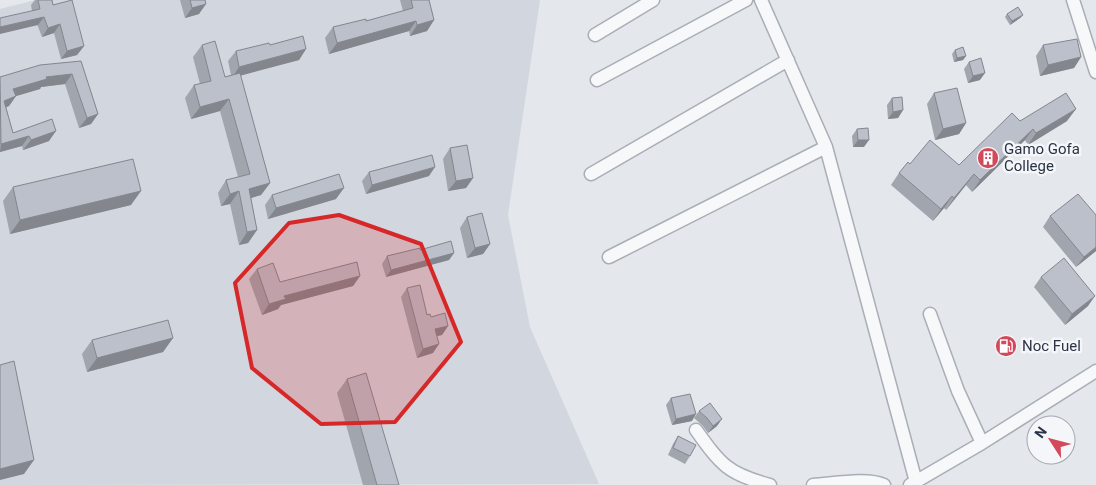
<svg xmlns="http://www.w3.org/2000/svg" width="1096" height="485" font-family="Roboto,sans-serif">
<style>
.built{fill:#d2d6de}
.lines{fill:none;stroke-linecap:round;stroke-linejoin:round}
.minor-casing{stroke:#a9aeb7;stroke-width:15}
.minor{stroke:#f7f8fa;stroke-width:12}
.wall{fill:#a1a5ae}
.shaded-wall{fill:#83868d}
.building{fill:#bbc0ca;stroke:#83868d}
.marked{fill:#d62828;fill-opacity:0.2;stroke:#d62828;stroke-width:4;stroke-linejoin:round}
.labels{text-anchor:middle;stroke-width:5;stroke-linejoin:round;paint-order:stroke}
.poi-label{font-size:15px;fill:#2b3445;stroke:#f4f6f9;text-anchor:start}
</style>
<rect width="100%" height="100%" fill="#e4e7ec"/>
<path class="built" d="M36,0H540L508,215L530,327L599,484L0,485V9Z"/>
<g class="lines">
<g class="minor-casing">
<path id="minor" d="M761,0L826,147L916,482
M1073,0L1096,72
M595,35L653,0
M597,80L746,0
M591,174L788,60
M609,257L826,147
M930,314L958,391L982,443
M696,430C721,465 728,474 770,485
M813,485C832,484 867,477 884,485
M910,485L982,443L1096,371"/>
</g>
<use href="#minor" class="minor"/>
</g>
<path class="wall" d="M35,0H52L53,5L84,46L77,55L61,59L54,33L42,37L32,11L31,5Z
M180,0H205L199,14L185,18Z
M400,0H429L434,20L427,31L410,36L409,31L329,54L325,38L333,27L366,21L403,11Z
M1007,14L1023,15L1020,18L1010,25L1005,17Z
M202,45L225,77L231,75L228,61L236,51L306,49L299,60L240,75L270,183L261,195L251,198L257,230L248,243L239,245L230,204L221,206L218,193L226,180L238,177L220,111L191,119L185,98L194,85L200,84L193,57Z
M1043,45L1081,57L1074,68L1040,76L1036,56Z
M955,50L966,56L963,60L954,62L952,54Z
M81,61L98,114L91,124L79,128L65,84L41,87L40,89L16,96L9,106L6,107L13,133L52,119L49,141L23,150L22,146L0,152V77Z
M969,62L980,80L968,83L964,69Z
M934,93L966,123L959,134L935,140L927,104Z
M892,98L903,110L898,118L888,119L887,105Z
M1020,121H1067L1028,145L1025,140L972,192L966,185L946,210L944,208L933,221L891,185L899,173L910,164L959,165Z
M857,129L864,147H853L852,136Z
M450,148L473,178L466,188L448,191L443,159Z
M369,172L429,176L366,194L362,181Z
M13,187L131,205L10,234L3,201Z
M272,195L336,199L268,219L265,205Z
M1050,216L1096,251L1076,267L1043,227Z
M467,217L490,244L483,254L467,258L460,228Z
M420,250L454,253L449,260L386,277L382,264L387,256Z
M257,269L280,282L360,276L353,286L281,305L278,309L262,315L249,279Z
M1041,277L1088,306L1065,325L1034,287Z
M407,288L427,315L448,326L442,335L437,336L433,353L417,358L401,297Z
M173,338L163,352L87,372L82,354L92,340Z
M347,379L399,485H363L337,393Z
M671,398L692,421L672,425L666,405Z
M699,411L717,426L708,433L702,425L694,418Z
M678,436L690,456L685,464L668,455L673,444Z"/>
<path class="shaded-wall" d="M206,4L199,14L185,18L192,8Z
M1023,15L1020,18L1010,25L1012,21Z
M44,17L38,25L0,34V27Z
M434,20L427,31L410,36L417,25Z
M416,21L409,31L329,54L337,43Z
M60,24L54,33L42,37L48,28Z
M84,46L77,55L61,59L67,51Z
M306,49L299,60L232,78L239,67Z
M966,56L963,60L954,62L957,58Z
M1081,57L1074,68L1040,76L1048,65Z
M985,73L980,80L968,83L973,76Z
M72,74L65,84L41,87L40,89L6,99L13,89L46,77Z
M16,96L9,106L0,110L4,101Z
M229,99L220,111L191,119L200,107Z
M1076,109L1067,121L1028,145L1036,133Z
M903,110L898,118L888,119L893,112Z
M98,114L91,124L79,128L87,118Z
M966,123L959,134L935,140L943,129Z
M1033,129L1025,140L972,192L980,180Z
M56,131L49,141L23,150L31,140Z
M29,136L22,146L0,152L1,144Z
M858,140H869L864,147H853Z
M435,167L429,176L366,194L372,185Z
M974,174L966,185L946,210L954,198Z
M473,178L466,188L448,191L456,181Z
M270,183L261,195L241,201L249,189Z
M344,188L336,199L268,219L276,208Z
M141,191L131,205L10,234L20,220Z
M239,191L230,204L221,206L230,194Z
M952,196L944,208L933,221L941,209Z
M257,230L248,243L239,245L247,232Z
M490,244L483,254L467,258L475,248Z
M1096,247V251L1076,267L1084,257Z
M454,253L449,260L386,277L391,270Z
M360,276L353,286L281,305L278,309L262,315L269,304L284,296Z
M1095,296L1088,306L1065,325L1072,314Z
M448,326L442,335L428,338L435,329Z
M173,338L163,352L87,372L97,358Z
M439,344L433,353L417,358L423,349Z
M696,414L692,421L672,425L676,419Z
M722,419L717,426L708,433L713,426Z
M34,460L24,474L0,480V469Z"/>
<path class="building" d="M38,0H52L53,5L72,0L84,46L67,51L60,24L48,28L44,17L0,27V18L40,9Z
M190,0H205L206,4L192,8Z
M411,0H429L434,20L417,25L416,21L337,43L333,27L366,19V21L413,8Z
M1018,7L1023,15L1012,21L1007,14Z
M303,36L306,49L239,67L236,51L269,43L270,45Z
M1077,39L1081,57L1048,65L1043,45Z
M215,41L225,77L240,73L270,183L249,189L257,230L247,232L239,191L230,194L226,180L250,174L229,99L200,107L194,85L211,81L202,45Z
M963,47L966,56L957,58L955,50Z
M981,58L985,73L973,76L969,62Z
M81,61L98,114L87,118L72,74L46,77L47,79L13,89L16,96L4,101L13,133L52,119L56,131L31,140L29,136L1,144L0,77L40,65Z
M957,88L966,123L943,129L934,93Z
M1066,93L1076,109L1036,133L1033,129L980,180L974,174L954,198L952,196L941,209L899,173L908,162L910,164L930,140L959,165L1012,113L1020,121Z
M902,97L903,110L893,112L892,98Z
M868,128L869,140H858L857,129Z
M467,145L473,178L456,181L450,148Z
M432,155L435,167L372,185L369,172Z
M133,159L141,191L20,220L13,187Z
M339,174L344,188L276,208L272,195Z
M1078,194L1096,215V247L1084,257L1050,216Z
M482,213L490,244L475,248L467,217Z
M451,241L454,253L391,270L387,256L420,248V250Z
M1064,258L1095,296L1072,314L1041,277Z
M357,262L360,276L284,296L286,299L269,304L257,269L273,263L280,282Z
M420,285L427,315L430,314L431,317L445,313L448,326L435,329L439,344L423,349L407,288Z
M168,320L173,338L97,358L92,340Z
M14,361L34,460L0,469V365Z
M366,373L399,485H377L347,379Z
M690,394L696,414L676,419L671,398Z
M710,403L722,419L713,426L707,418L699,411Z
M678,436L696,445L690,456L673,448Z"/>
<path class="marked" d="M339,215L421,244L461,342L395,422L321,424L252,368L235,283L289,223Z"/>
<defs>
<g id="building-disc" transform="scale(1.125)"><circle r="9.5" fill="#d1495b" stroke="#f4f6f9"/><path d="M-4-6H4V6H1V3H-1V6H-4ZM-2.5-4.3h1.7v1.8h-1.7ZM.8-4.3h1.7v1.8H.8ZM-2.5-1h1.7V.8h-1.7ZM.8-1h1.7V.8H.8Z" fill="#fff"/></g>
<g id="fuel-disc" transform="scale(1.125)"><circle r="9.5" fill="#d1495b" stroke="#f4f6f9"/><path d="M-5.5-6h7V0h2V4h1.3V-2.5L3-4.5l.8-.8L6-3V5H2.5V1h-1V6h-7ZM-4.2-4.7v3.2H.2V-4.7Z" fill="#fff"/></g>
</defs>
<g fill-rule="evenodd">
<use href="#building-disc" x="988" y="158"/>
<use href="#fuel-disc" x="1006" y="346"/>
</g>
<g class="labels">
<g class="poi-label">
<text x="1004" y="154">Gamo Gofa<tspan x="1004" dy="17">College</tspan></text>
<text x="1022" y="351">Noc Fuel</text>
</g>
</g>
<g transform="translate(1051 440) rotate(306)"><circle r="24" fill="#f4f6f9" stroke="#a4a8b1"/>
<path d="M0-4L9 19L0 12L-9 19Z" fill="#d1495b"/>
<text y="-8" font-size="14" font-weight="bold" text-anchor="middle" fill="#2b3445">N</text>
</g>
</svg>
